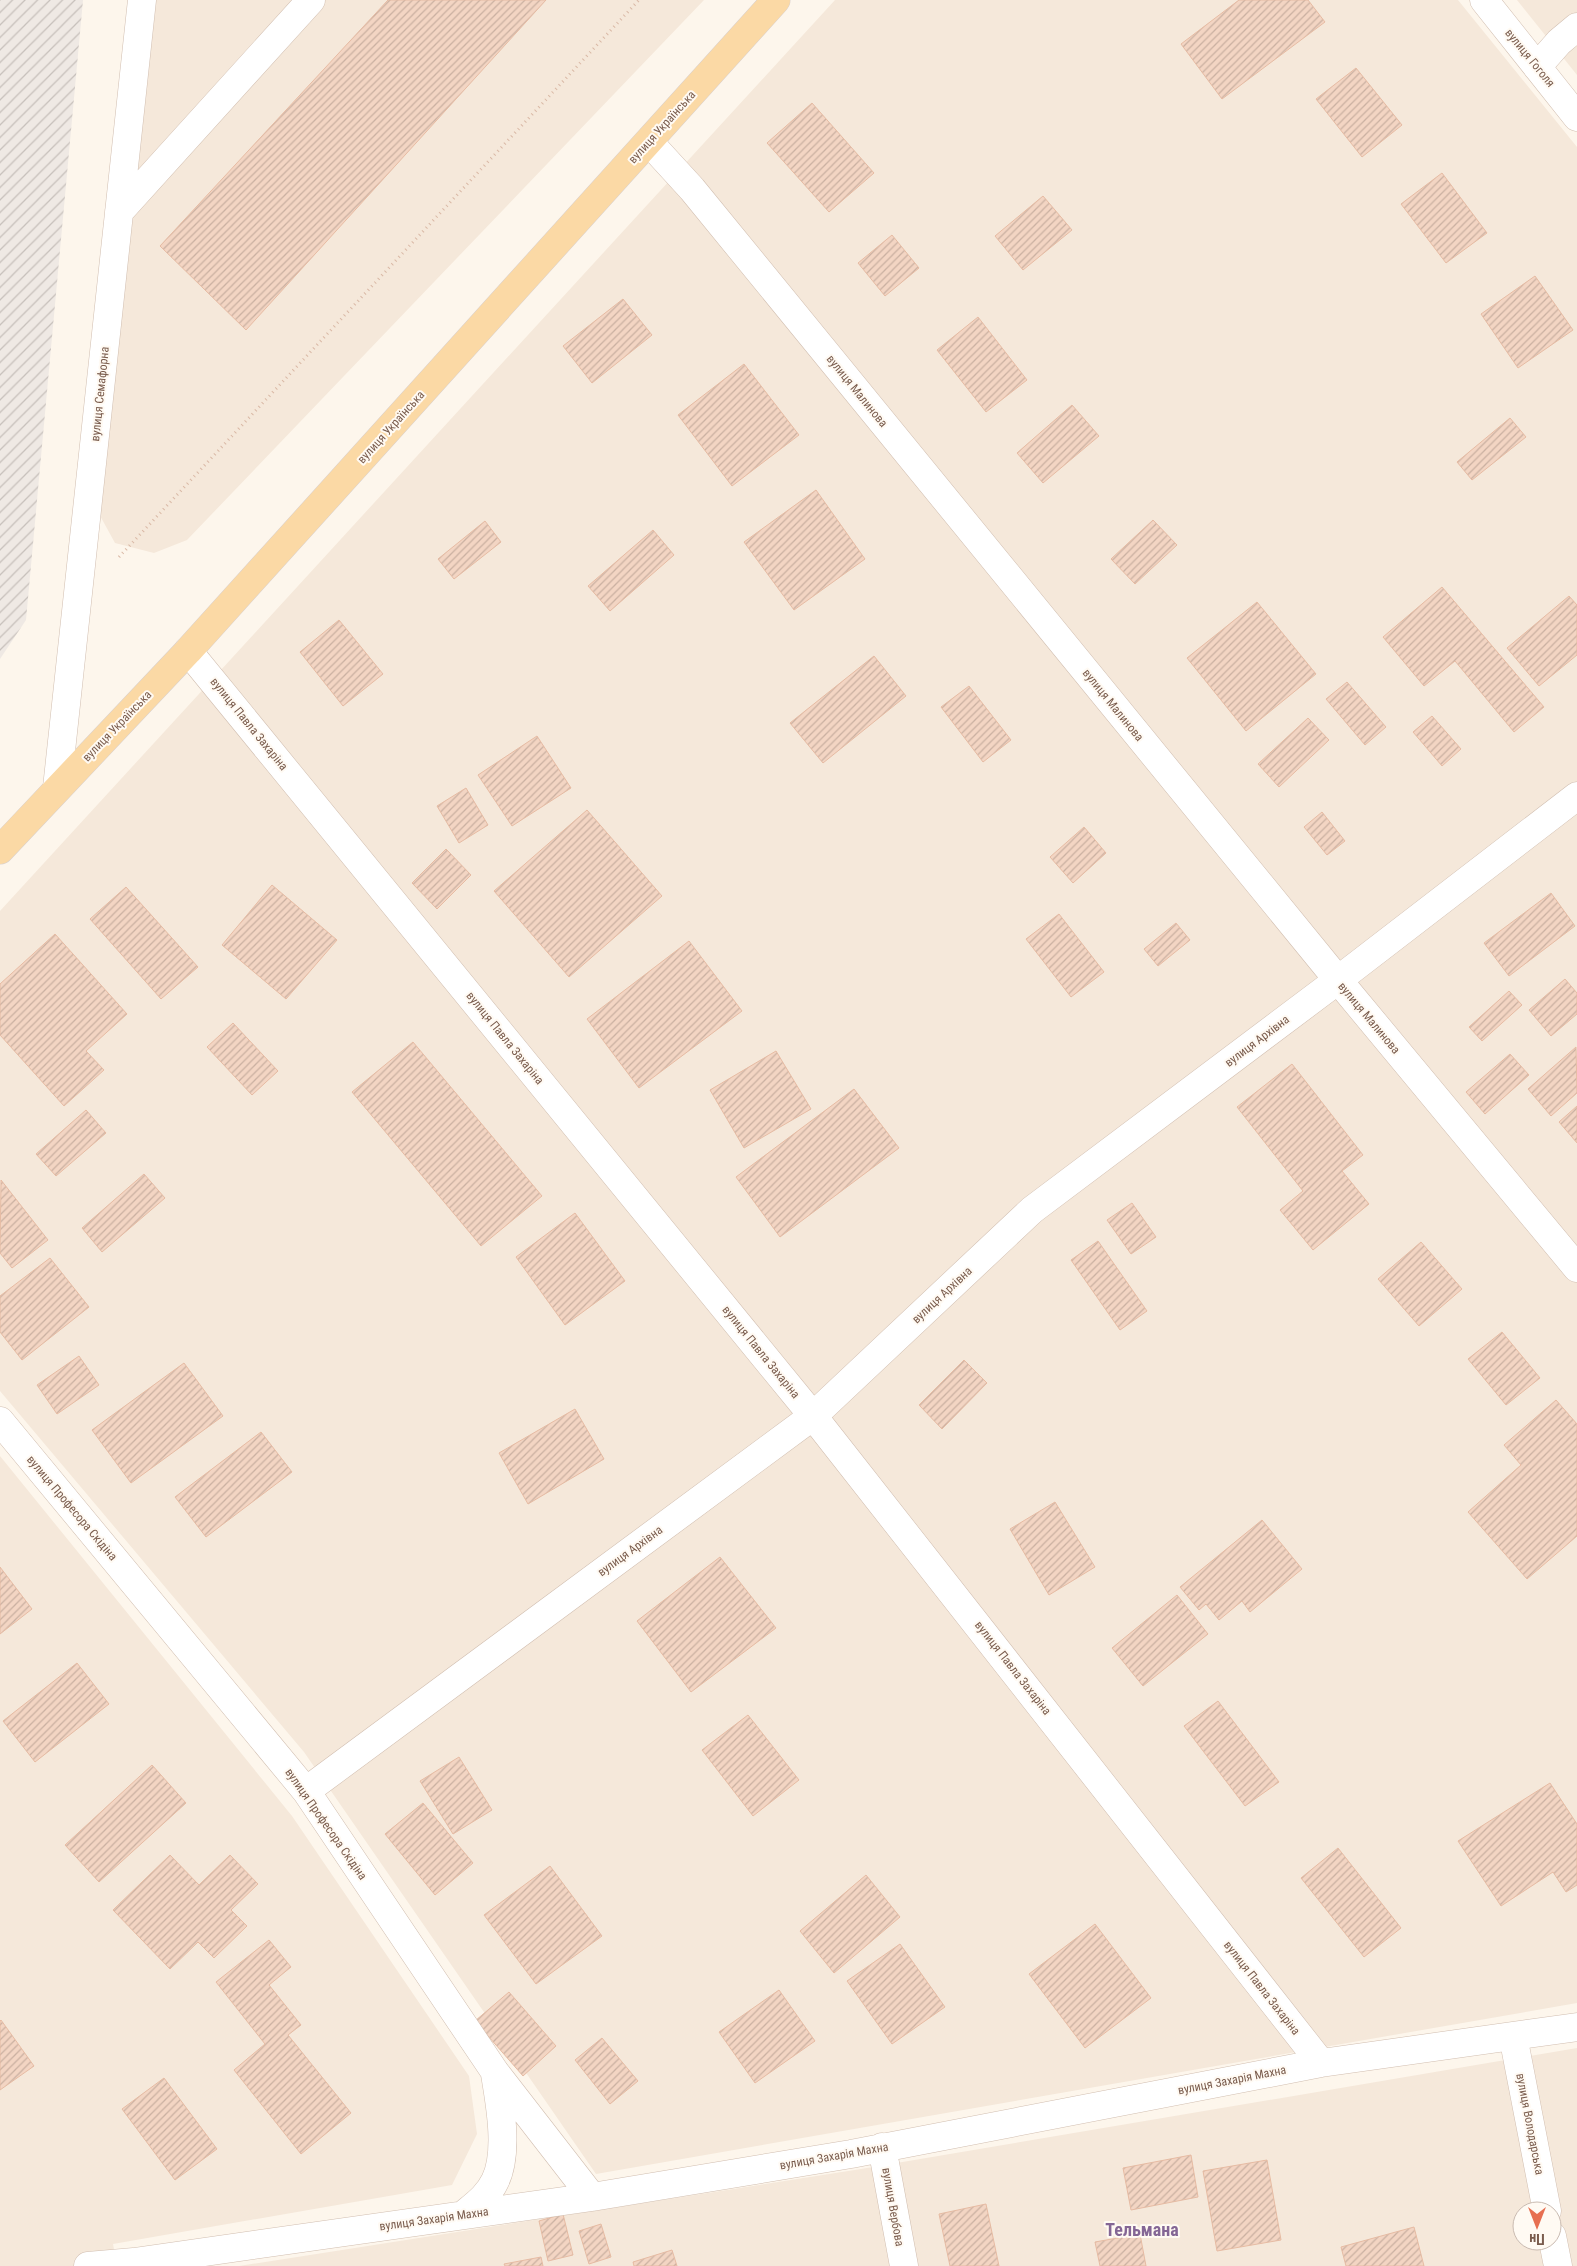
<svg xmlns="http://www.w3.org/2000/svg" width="1577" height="2266" font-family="'Roboto Condensed',sans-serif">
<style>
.residential{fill:#f5e8da;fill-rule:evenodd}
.industrial{fill:url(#industrial-furrows)}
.building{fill:url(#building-hatch);stroke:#e6bba3}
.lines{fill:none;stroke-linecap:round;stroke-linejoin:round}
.minor-casing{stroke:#d1beb0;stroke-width:29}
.major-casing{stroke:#dad1cd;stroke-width:29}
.path{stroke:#d9b8a5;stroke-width:3;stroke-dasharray:1 4;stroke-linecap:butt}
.minor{stroke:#fff;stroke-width:28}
.major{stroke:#fbd9a5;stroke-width:28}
.labels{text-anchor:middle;stroke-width:4;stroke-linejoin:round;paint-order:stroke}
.street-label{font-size:12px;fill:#7a5c4d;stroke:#fffaf3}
.district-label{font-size:18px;font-weight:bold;fill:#846695;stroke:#fffaf3}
</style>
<defs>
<pattern id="industrial-furrows" width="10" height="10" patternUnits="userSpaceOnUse" patternTransform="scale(1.25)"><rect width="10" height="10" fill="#efe9e4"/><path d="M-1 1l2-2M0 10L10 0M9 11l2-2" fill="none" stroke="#c7c0bb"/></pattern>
<pattern id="building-hatch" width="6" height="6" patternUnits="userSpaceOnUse" patternTransform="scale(1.25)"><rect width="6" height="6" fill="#f3d5c3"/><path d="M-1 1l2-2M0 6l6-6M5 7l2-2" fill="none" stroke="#cab0a1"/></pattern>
</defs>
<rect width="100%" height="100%" fill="#fdf6ec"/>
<path class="residential" d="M154,0H704L187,540L154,553L115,543L98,512Z
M835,0H1458L1577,147V2003L596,2174L304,1752L0,1391V911Z
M1517,0H1577V75Z
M0,1456L292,1816L469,2076L477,2134L452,2185L113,2244L117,2266H0Z
M1577,2048V2266H239L861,2169ZM1522,2211H1552V2241H1522Z"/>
<path class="industrial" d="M0,0H83L26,620L0,659Z"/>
<path class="building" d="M388,0H546L246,330L160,246Z
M1239,0H1308L1325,22L1222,99L1181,44Z
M1356,68L1402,125L1362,157L1316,99Z
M812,103L874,173L829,212L767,143Z
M1442,173L1487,233L1446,263L1401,204Z
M1043,196L1072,230L1023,270L995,236Z
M892,235L919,268L885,296L858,263Z
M1535,276L1573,330L1518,368L1481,314Z
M623,299L652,335L592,383L563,346Z
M978,317L1027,380L986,412L937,350Z
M744,364L799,435L732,486L678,415Z
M1072,405L1099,436L1043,483L1017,453Z
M1510,418L1526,437L1472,480L1457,462Z
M816,490L865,559L794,610L744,542Z
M1153,520L1177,545L1135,584L1111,559Z
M485,521L501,542L454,579L438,559Z
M653,530L674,555L610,611L588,586Z
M1442,587L1544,707L1514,732L1455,661L1424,686L1383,637Z
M1569,596L1577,605V655L1539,686L1507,648Z
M1257,602L1316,674L1246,731L1187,658Z
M339,620L383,674L343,706L300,652Z
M874,656L906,696L823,763L790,723Z
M1347,682L1386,727L1365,745L1326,699Z
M969,686L1011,740L983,762L941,707Z
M1432,716L1461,749L1442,766L1413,732Z
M1308,718L1329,740L1279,787L1258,764Z
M537,736L571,788L512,826L478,775Z
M466,788L488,825L459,843L437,806Z
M587,810L662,896L569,977L494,891Z
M1322,812L1345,841L1327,855L1304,827Z
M1084,827L1106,853L1073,883L1050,857Z
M446,849L471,875L437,909L412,883Z
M272,885L337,940L286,999L222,945Z
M126,887L198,967L161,999L90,919Z
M1551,893L1575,926L1509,976L1484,943Z
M1059,914L1104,972L1071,997L1026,939Z
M1176,923L1190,940L1158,966L1144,949Z
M55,934L127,1014L86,1051L104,1070L64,1106L0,1035V984Z
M689,941L742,1011L639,1088L587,1019Z
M1565,979L1577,993V1014L1551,1036L1529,1010Z
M1509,991L1522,1005L1482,1041L1469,1027Z
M233,1023L278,1071L252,1095L207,1047Z
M413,1042L542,1196L481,1246L352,1092Z
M1576,1047L1577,1093L1551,1116L1528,1089Z
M776,1051L811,1109L744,1148L710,1090Z
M1510,1054L1529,1075L1485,1114L1466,1092Z
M1292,1064L1363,1155L1342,1171L1369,1204L1313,1250L1280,1210L1303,1191L1237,1107Z
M854,1089L899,1148L780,1237L736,1177Z
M1577,1106V1143L1559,1122Z
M86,1110L106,1133L56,1176L36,1154Z
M144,1174L165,1198L102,1252L82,1228Z
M1,1180L48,1240L12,1268L0,1253Z
M1132,1203L1156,1237L1131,1254L1107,1220Z
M575,1213L625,1281L565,1325L516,1257Z
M1098,1241L1147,1311L1120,1330L1071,1260Z
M1421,1242L1462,1289L1419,1326L1378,1279Z
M50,1258L89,1307L22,1360L0,1332V1296Z
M1502,1332L1540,1378L1506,1405L1468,1359Z
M79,1356L99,1385L57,1414L37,1385Z
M964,1360L987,1383L942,1429L919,1405Z
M184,1363L223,1416L131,1483L92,1430Z
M1556,1400L1577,1424V1536L1527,1579L1468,1512L1521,1465L1504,1445Z
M575,1409L604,1459L528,1504L499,1453Z
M261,1432L292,1472L206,1537L175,1497Z
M1055,1502L1095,1567L1049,1595L1010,1529Z
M1262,1520L1302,1569L1250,1612L1242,1601L1219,1620L1206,1604L1199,1610L1180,1587Z
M720,1557L776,1628L691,1692L637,1621Z
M0,1567L32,1609L0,1634Z
M1177,1595L1208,1634L1143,1686L1112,1648Z
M77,1663L109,1704L35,1762L3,1721Z
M1218,1701L1279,1782L1245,1806L1184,1726Z
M748,1715L799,1780L753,1816L702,1750Z
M459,1757L492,1810L453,1834L420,1781Z
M152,1765L186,1803L99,1882L65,1845Z
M1550,1783L1577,1824V1885L1566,1892L1553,1872L1501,1906L1458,1841Z
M423,1803L473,1863L435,1895L385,1834Z
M1338,1848L1401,1928L1364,1957L1301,1878Z
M170,1855L199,1885L230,1855L258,1884L231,1910L247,1926L214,1958L198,1942L170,1969L113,1910Z
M550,1866L602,1936L536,1984L484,1915Z
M866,1875L900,1917L834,1973L800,1931Z
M1095,1924L1151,1998L1085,2048L1029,1974Z
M269,1940L291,1967L269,1985L301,2025L288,2035L351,2113L301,2154L234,2070L265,2044L216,1982Z
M900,1944L945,2007L892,2044L847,1981Z
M779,1990L815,2041L755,2083L719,2032Z
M509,1992L556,2046L523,2076L475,2021Z
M1,2020L34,2066L0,2090V2021Z
M602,2038L638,2081L610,2104L575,2060Z
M164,2078L217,2149L175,2180L122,2109Z
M1191,2155L1198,2197L1131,2210L1123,2168Z
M1267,2160L1281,2240L1217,2251L1203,2171Z
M986,2204L999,2266H950L939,2214Z
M563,2214L573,2255L548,2261L539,2221Z
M601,2224L611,2257L589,2264L579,2231Z
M1414,2227L1424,2266H1346L1341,2247Z
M1140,2234L1146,2266H1100L1095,2242Z
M672,2250L677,2266H634L633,2262Z
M541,2257L543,2266H505L504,2264Z"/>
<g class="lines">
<g class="minor-casing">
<path id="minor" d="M1484,0L1577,117
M1537,67L1559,42L1577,27
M649,142L692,189L1338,980L1577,1268
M119,212L311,0
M188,651L813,1416L1321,2063
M57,788L142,0
M0,1421L306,1791L495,2072L592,2197
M306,1791L813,1416L1032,1210L1338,980L1577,796
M1513,2036L1547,2211
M882,2147L904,2266
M463,2215C475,2205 488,2196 495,2181C509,2153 500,2104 495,2074
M1552,2236L1558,2266
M88,2266L134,2262L592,2197L851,2154L1321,2063L1577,2027"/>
</g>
<g class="major-casing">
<path id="major" d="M0,850L188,651L776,0"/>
</g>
<path class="path" d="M119,557L639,0"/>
<use href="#minor" class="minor"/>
<use href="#major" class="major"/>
</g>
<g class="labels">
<g class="street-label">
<text transform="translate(1530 58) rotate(51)" y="4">вулиця Гоголя</text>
<text transform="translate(662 127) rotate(-48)" y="4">вулиця Українська</text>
<text transform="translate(857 391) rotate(51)" y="4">вулиця Малинова</text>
<text transform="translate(100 394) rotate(-84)" y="4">вулиця Семафорна</text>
<text transform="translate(391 427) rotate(-48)" y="4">вулиця Українська</text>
<text transform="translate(1113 705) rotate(51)" y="4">вулиця Малинова</text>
<text transform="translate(249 724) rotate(51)" y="4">вулиця Павла Захаріна</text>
<text transform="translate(117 726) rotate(-46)" y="4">вулиця Українська</text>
<text transform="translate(1369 1018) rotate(50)" y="4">вулиця Малинова</text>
<text transform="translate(505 1038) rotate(51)" y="4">вулиця Павла Захаріна</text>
<text transform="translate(1257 1041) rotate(-37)" y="4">вулиця Архівна</text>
<text transform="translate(942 1295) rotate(-43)" y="4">вулиця Архівна</text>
<text transform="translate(761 1352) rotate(51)" y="4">вулиця Павла Захаріна</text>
<text transform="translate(72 1508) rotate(50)" y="4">вулиця Професора Скідіна</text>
<text transform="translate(630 1551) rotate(-36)" y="4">вулиця Архівна</text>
<text transform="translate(1013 1668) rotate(52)" y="4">вулиця Павла Захаріна</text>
<text transform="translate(326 1824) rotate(55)" y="4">вулиця Професора Скідіна</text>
<text transform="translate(1262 1988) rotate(52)" y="4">вулиця Павла Захаріна</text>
<text transform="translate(1232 2080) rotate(-11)" y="4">вулиця Захарія Махна</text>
<text transform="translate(1530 2124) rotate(79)" y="4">вулиця Володарська</text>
<text transform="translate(834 2156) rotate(-10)" y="4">вулиця Захарія Махна</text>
<text transform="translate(893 2207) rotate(80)" y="4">вулиця Вербова</text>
<text transform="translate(434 2219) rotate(-8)" y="4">вулиця Захарія Махна</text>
</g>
<g class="district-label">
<text x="1142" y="2236">Тельмана</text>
</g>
</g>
<g transform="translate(1537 2226) rotate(180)"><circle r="24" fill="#fffaf3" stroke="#cabbb1"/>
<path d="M0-4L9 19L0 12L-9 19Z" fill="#e76f51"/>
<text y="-8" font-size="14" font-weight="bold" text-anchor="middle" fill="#7a5c4d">Пн</text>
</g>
</svg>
